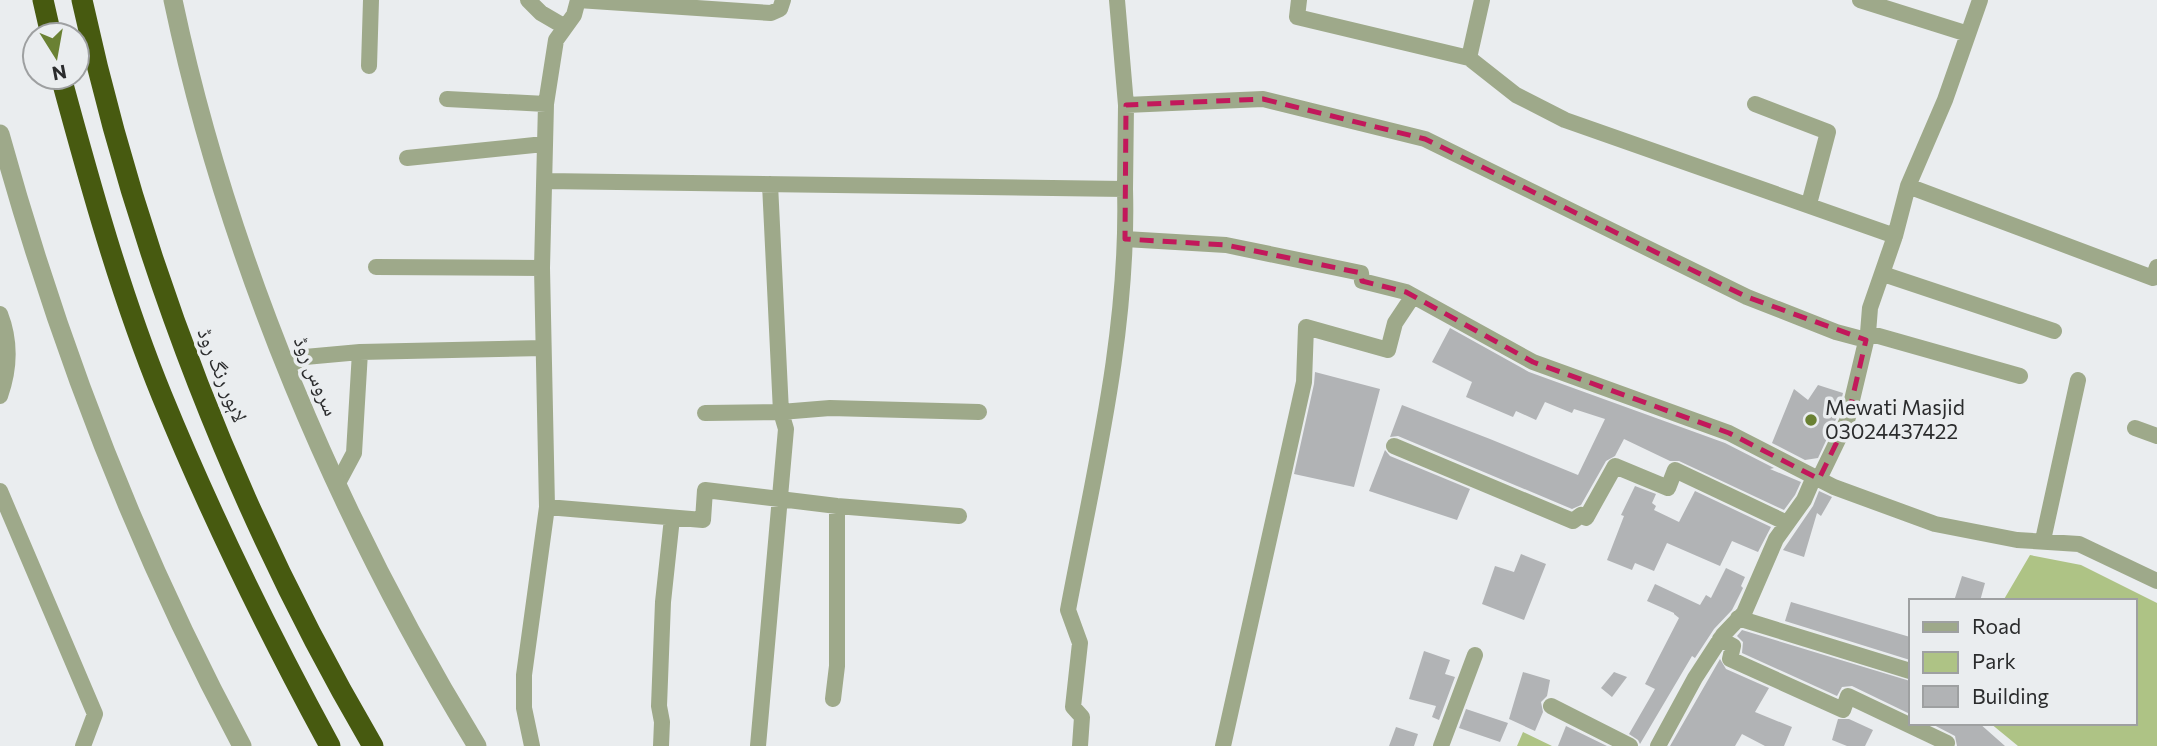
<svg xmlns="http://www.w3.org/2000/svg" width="2157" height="746" font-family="Commissioner,'Noto Naskh Arabic',sans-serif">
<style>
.green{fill:#aec385}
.building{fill:#b1b3b5}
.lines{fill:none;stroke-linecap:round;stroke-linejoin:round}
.minor{stroke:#9ea98a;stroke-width:16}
.tertiary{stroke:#9ea98a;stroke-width:19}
.motorway{stroke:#475a10;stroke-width:21}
.marked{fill:none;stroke:#c2185b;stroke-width:5;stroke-dasharray:14 9;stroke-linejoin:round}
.poi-dot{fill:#6a8133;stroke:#eaedef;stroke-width:2.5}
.labels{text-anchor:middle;stroke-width:7;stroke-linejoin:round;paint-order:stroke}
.street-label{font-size:21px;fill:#2b2c2d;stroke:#eaedef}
.poi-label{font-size:21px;fill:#2b2c2d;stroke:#eaedef;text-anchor:start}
</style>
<rect width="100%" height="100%" fill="#eaedef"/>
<path class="green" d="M2030,555L2081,565L2157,603V746H2018L1990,723H2134V601H2003Z
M1523,732L1552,746H1517Z"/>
<path class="building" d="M1450,328L1529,372L1725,443L1774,468L1770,469L1801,482L1795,495L1784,510L1679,461H1670L1624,439L1615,456L1606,461L1581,505L1572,509L1398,436L1390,437L1402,405L1490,439L1578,475L1605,419L1574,409L1572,413L1545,402L1536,420L1516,411L1513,417L1466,397L1472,382L1432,362Z
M1315,372L1380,389L1354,487L1294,474L1314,384Z
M1818,385L1843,393L1837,417L1818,458L1805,460L1772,443L1794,389L1808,400Z
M1385,450L1390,456L1470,489L1457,520L1369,491Z
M1635,486L1656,494L1652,503L1656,506L1654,510L1679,522L1695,491L1771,527L1758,552L1732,541L1720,566L1667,543L1654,571L1635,563L1632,570L1607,560L1624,516L1621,515Z
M1819,491L1832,497L1821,516L1817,513L1804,557L1783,550L1813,506Z
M1521,554L1546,564L1524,620L1482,604L1495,566L1514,572Z
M1726,568L1745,577L1741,586L1743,588L1732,610L1714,629L1695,658L1692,656L1640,744L1638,740L1629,734L1655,689L1645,684L1679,618L1674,614V613L1647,601L1655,584L1700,605L1706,595L1711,598Z
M1962,576L1985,583L1980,601H1954Z
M1791,602L1910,637V660L1785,621Z
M1742,630L1910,681V714L1852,686L1842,687L1837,696L1742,653L1743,642L1737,636Z
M1424,651L1450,660L1445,674L1455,677L1439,720L1432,717L1436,706L1409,699Z
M1720,659L1726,669L1769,688L1755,712L1792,727L1784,746H1765L1742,734L1735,746H1670Z
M1523,672L1550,680L1547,696L1541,702L1543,712L1535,731L1509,719Z
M1614,672L1627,677L1612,697L1601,688Z
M1466,709L1508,723L1500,742L1459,728Z
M1838,719H1849L1873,730L1865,746H1847L1832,740Z
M1930,723H1979L2005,746H1957L1955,736Z
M1566,726L1607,746H1558Z
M1396,727L1418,734L1414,746H1389Z"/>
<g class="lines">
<path class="minor" d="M528,0L541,13L565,27
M578,0L771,13L780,9L783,0
M1117,0L1126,105
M1299,0L1297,17L1469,58L1516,95L1565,120L1895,236
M1860,0L1968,34
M1469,58L1482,0
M369,66L371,0
M447,99L546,104
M1755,104L1828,132L1809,204
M407,158L544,144
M545,181L1125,189C1129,331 1094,472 1068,610L1080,643L1073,707L1082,717L1080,746
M1908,186L2153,278L2157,267
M1125,189L1126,105L1263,99L1425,139L1747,297L1836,332L1866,340
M1125,239L1226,245L1361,273L1362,281L1406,292L1533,362L1729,433L1834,487L1935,524L2017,540L2079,544L2157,581
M376,267L542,268
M1883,274L2054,331
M0,314C11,342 10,368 0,396
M1868,333L2020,376
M287,366L305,357L360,352L543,348
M705,413L781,412L830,408L979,412
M2135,428L2157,436
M1394,446L1573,521L1581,515L1586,518L1615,466L1668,488L1675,470L1787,523
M1819,479L1847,421L1868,333L1870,308L1895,236L1908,186L1945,100L1980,0
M338,483L354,453L360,352
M0,491L95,714L83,746
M547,507L703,520L705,490L837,506L959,516
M2043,540L2078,380
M1738,618L1910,671
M1720,639L1733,646L1730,659L1843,710L1848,696L1947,743L1946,746
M833,699L837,666V506
M1551,706L1630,746
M532,746L524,708V675L547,507L542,268L546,104L556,40L574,15L578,0
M661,746L662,722L659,706L663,602L672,518
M758,746L786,429L781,412L770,184
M1223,746L1304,382L1306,327L1388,350L1395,323L1413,296
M1441,746L1475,655
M1658,746L1695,678L1723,635L1744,613L1776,539L1804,500L1814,477"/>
<path class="tertiary" d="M173,0C228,260 338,519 477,746
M0,134C59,348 137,551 242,746"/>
<path class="motorway" d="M43,0L51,35
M82,0C138,258 239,518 373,746
M61,77C90,184 120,293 162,396C211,516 268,632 330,746"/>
</g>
<path class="marked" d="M1263,99L1425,139L1747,297L1866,340L1847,421L1819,479L1729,433L1533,362L1406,292L1362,281L1361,273L1226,245L1125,239L1126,105Z"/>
<circle class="poi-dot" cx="1811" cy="420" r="7"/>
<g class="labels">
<g class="street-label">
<text transform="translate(222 375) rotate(68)" y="7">لاہور رنگ روڈ</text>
<text transform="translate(316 376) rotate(67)" y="7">سروس روڈ</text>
</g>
<g class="poi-label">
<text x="1825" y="415">Mewati Masjid<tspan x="1825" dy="24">03024437422</tspan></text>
</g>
</g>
<rect x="1909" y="599" width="228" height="126" fill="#eaedef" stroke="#9ea0a1" stroke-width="2"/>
<rect x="1923" y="622" width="35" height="10" fill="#9ea98a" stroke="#9ea0a1" stroke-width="2"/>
<text x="1972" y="634" font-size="21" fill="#2b2c2d">Road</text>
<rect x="1923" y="652" width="35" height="21" fill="#aec385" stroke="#9ea0a1" stroke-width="2"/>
<text x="1972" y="669" font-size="21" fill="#2b2c2d">Park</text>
<rect x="1923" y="686" width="35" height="21" fill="#b1b3b5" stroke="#9ea0a1" stroke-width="2"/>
<text x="1972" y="704" font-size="21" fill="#2b2c2d">Building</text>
<g transform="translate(56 56) rotate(169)"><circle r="33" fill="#eaedef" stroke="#9ea0a1" stroke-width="2"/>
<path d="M0-5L12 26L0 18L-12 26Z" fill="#6a8133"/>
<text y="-10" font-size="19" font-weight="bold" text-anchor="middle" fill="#2b2c2d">N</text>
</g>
</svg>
